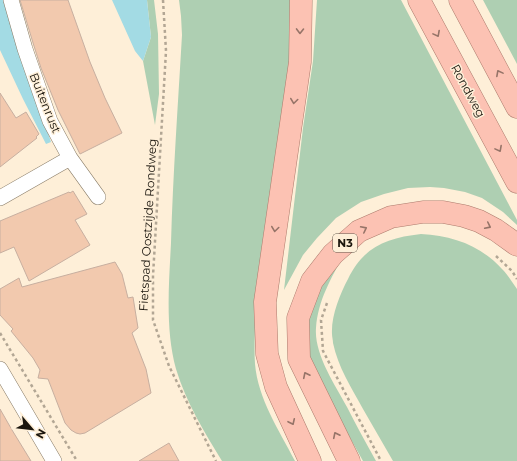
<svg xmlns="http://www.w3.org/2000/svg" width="517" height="461" font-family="Montserrat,sans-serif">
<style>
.green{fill:#aecfb2}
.water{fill:#a3dbe4}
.building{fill:#f2c9ae;stroke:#c7afa0}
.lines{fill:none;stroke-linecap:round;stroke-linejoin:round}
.minor-casing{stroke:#897c67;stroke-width:16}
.trunk-casing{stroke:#ad7b6d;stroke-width:23}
.path{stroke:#b2a694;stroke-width:2.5;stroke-dasharray:3 3;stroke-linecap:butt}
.minor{stroke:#fff;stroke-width:15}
.trunk{stroke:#fcc2b3;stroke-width:22}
.oneway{stroke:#967468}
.labels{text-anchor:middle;stroke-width:3;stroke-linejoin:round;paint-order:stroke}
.shield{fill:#feefd8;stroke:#5e564a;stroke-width:1}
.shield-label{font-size:11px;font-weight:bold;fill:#1a150d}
.street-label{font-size:12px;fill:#1a150d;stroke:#feefd8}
</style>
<rect width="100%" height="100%" fill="#feefd8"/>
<path class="green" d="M147,0H154L158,34L159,94L155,125L143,61L151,37Z
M179,0H296L293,53L255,323C255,336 254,350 255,364C258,399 279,430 295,461H222C204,432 186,402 176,369C165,330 169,283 171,243C173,174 178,104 182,35L181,16Z
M317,0H401L517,220V225L503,212L482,198L465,192L444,188L430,187L408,188L384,194L361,202L336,218L317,238L303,255L284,290L303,128L313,61Z
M483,0H517V64Z
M421,234C453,236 480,245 502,269C508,275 512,282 517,289V461H393C383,444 373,426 363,409C351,387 338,367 333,343C333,340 332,337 332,334C331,316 340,294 348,279C364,246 387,238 421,234Z
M344,254C331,279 318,300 316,328C314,354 335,385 347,407C356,425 366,443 376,461H363L327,397L311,364L306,341V320L317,290Z"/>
<path class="water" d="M0,0H4L51,142L46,144L23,99L0,50Z
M112,0H147L151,37L143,61L135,51Z"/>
<path class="building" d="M20,0H68L90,62L105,98L122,133L80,154L58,110L41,68L34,46Z
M0,93L16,118L26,112L39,134L36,137L37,138L0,167Z
M73,191L87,214L75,220L90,245L29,281L14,247L0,253V221L69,192L70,193Z
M115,262L122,274L128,298L133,297L138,328L132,333L146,369L151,393L85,433L80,434L76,433L71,430L65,423L48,379L38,378L40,370L33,358L11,331L13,329L0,315V289L19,278L22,287Z
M0,409L12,430L31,461H0Z
M169,443L179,461H139Z"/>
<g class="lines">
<g class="minor-casing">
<path id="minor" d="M11,0L25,49L50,121L70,158L98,197
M0,198L70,158
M0,369L54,461"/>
</g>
<g class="trunk-casing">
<path id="trunk" d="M301,0L300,62L265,302L267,354L276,387L310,461
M419,0L517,182
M460,0L517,107
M349,461L299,359L298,318L312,281L333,254L359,231L391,217L423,212H443L464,216L479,221L496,230L517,245"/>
</g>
<path class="path" d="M163,0L166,51L153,276V320L169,366L216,461
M496,256L512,271L517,279
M327,303L321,320L323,351L381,461
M0,333L77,461"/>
<use href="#minor" class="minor"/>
<use href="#trunk" class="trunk"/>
</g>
<defs><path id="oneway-chevron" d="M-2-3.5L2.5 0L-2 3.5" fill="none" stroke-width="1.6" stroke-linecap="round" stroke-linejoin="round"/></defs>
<g class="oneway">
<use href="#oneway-chevron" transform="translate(300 31) rotate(91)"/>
<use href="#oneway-chevron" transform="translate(437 34) rotate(62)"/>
<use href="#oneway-chevron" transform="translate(499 73) rotate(-118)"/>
<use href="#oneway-chevron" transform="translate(294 101) rotate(98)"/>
<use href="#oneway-chevron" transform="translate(499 149) rotate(62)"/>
<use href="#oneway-chevron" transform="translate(488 226) rotate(26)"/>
<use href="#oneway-chevron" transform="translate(275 229) rotate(98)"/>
<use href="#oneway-chevron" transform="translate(364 229) rotate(-27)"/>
<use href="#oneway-chevron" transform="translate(306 375) rotate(-116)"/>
<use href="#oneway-chevron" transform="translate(292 422) rotate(65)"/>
<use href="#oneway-chevron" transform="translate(336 435) rotate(-116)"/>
</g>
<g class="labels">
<rect class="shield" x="333" y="234" width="24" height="18" rx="3"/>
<g class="shield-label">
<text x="345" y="247">N3</text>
</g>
<g class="street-label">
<text transform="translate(468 91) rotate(62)" y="4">Rondweg</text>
<text transform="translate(45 103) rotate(68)" y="4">Buitenrust</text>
<text transform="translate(148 225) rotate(-87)" y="4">Fietspad Oostzijde Rondweg</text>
</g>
</g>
<g transform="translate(32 429) rotate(118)" stroke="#feefd8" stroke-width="3" paint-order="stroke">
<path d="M0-3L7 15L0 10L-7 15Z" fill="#1a150d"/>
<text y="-6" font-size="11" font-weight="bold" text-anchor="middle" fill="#1a150d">N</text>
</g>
</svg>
